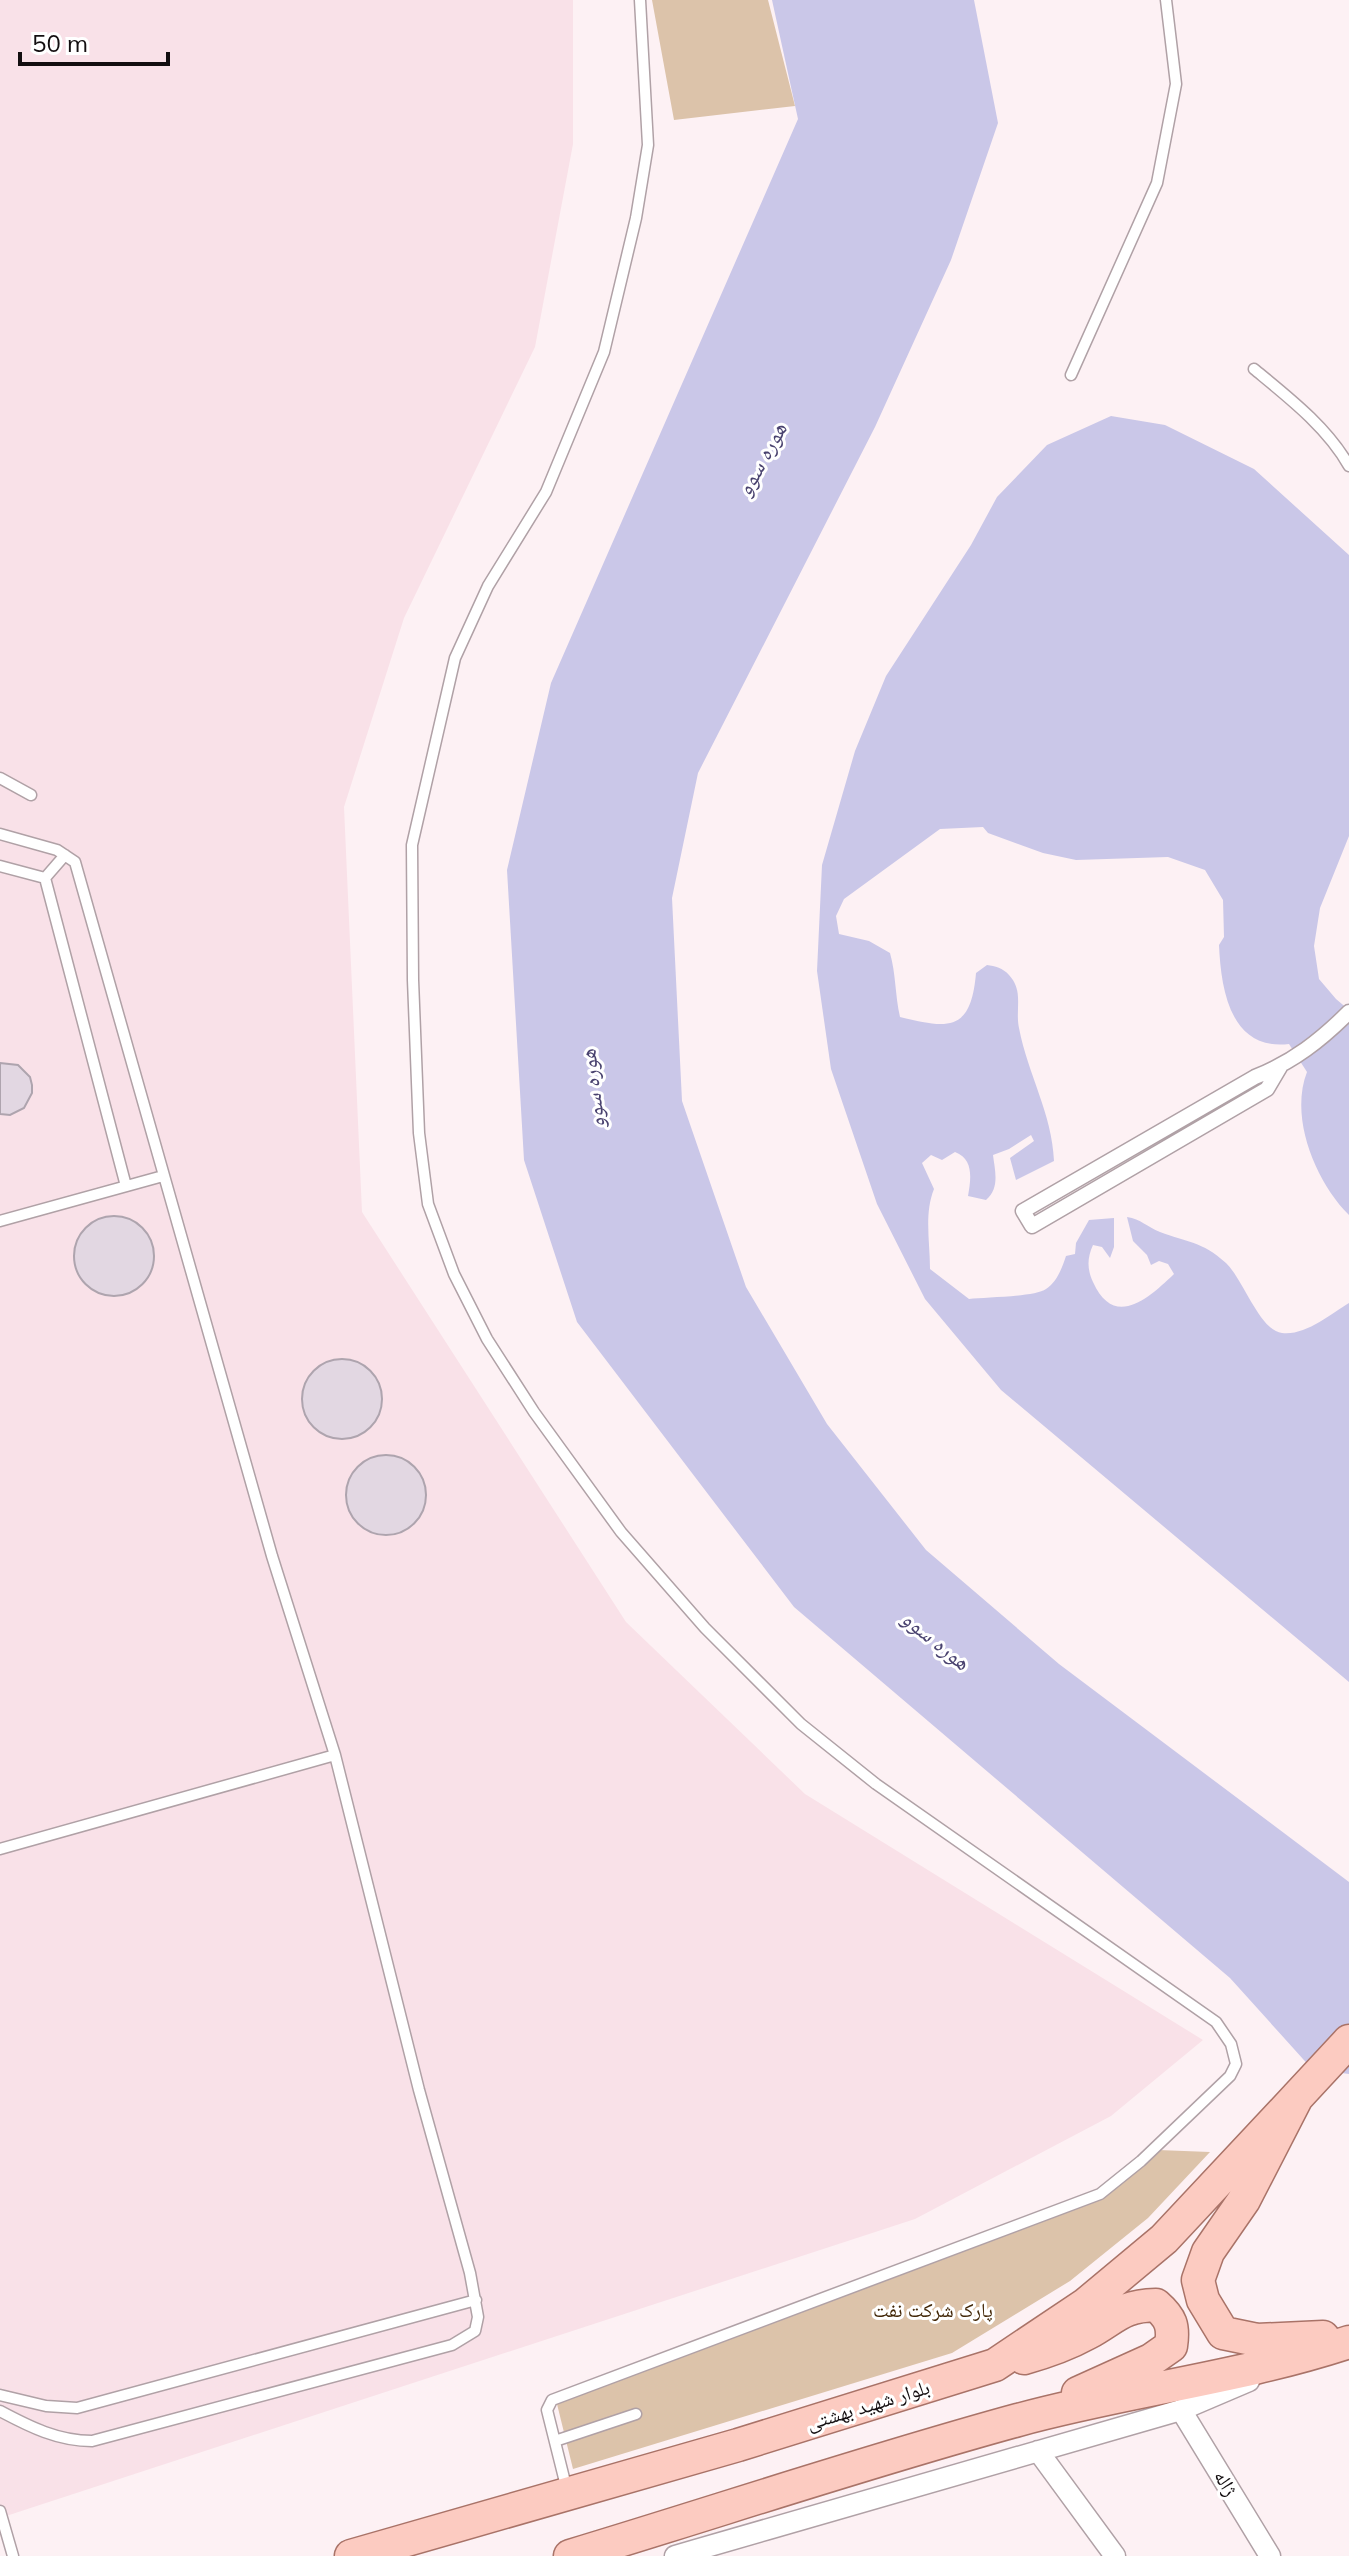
<svg xmlns="http://www.w3.org/2000/svg" width="1349" height="2556" font-family="Mulish,'Noto Naskh Arabic',sans-serif">
<style>
.built{fill:#f9e1e8}
.green{fill:#dcc3aa}
.water{fill:#cac7e8}
.building{fill:#e2d7e2;stroke:#aea4ae;stroke-width:2}
.lines{fill:none;stroke-linecap:round;stroke-linejoin:round}
.service-casing{stroke:#b0a1a6;stroke-width:13}
.pedestrian-casing{stroke:#b0a1a6;stroke-width:17}
.minor-casing{stroke:#b0a1a6;stroke-width:23}
.primary-casing{stroke:#a97368;stroke-width:35}
.service{stroke:#fff;stroke-width:10}
.pedestrian{stroke:#fff;stroke-width:14}
.minor{stroke:#fff;stroke-width:20}
.primary{stroke:#fccbc1;stroke-width:32}
.labels{text-anchor:middle;stroke-width:6;stroke-linejoin:round;paint-order:stroke}
.park-label{font-size:20px;fill:#412606;stroke:#fff}
.street-label{font-size:20px;fill:#130e10;stroke:#fff}
.water-label{font-size:22px;font-style:italic;fill:#49426f;stroke:#fff}
</style>
<rect width="100%" height="100%" fill="#fdf1f4"/>
<path class="built" d="M0,0H573V144L535,347L404,618L344,807L362,1212L626,1622L805,1794L1203,2040L1111,2116L915,2219L0,2518Z"/>
<path class="green" d="M652,0H768L795,106L674,120Z
M1158,2150L1210,2152L1148,2218L1070,2281L952,2353L573,2469L557,2404L1101,2197Z"/>
<path class="water" d="M772,0H974L998,123L951,260L875,427L698,773L672,898L682,1101L746,1287L827,1424L926,1550L1059,1664L1349,1882V2074L1312,2069L1230,1978L794,1607L577,1322L524,1160L507,870L551,683L798,119Z
M1111,416L1165,425L1254,469L1349,555V836L1320,908L1314,946L1319,979L1336,999L1349,1010V1215C1316,1182 1289,1118 1307,1072L1289,1044C1230,1051 1221,989 1219,945L1224,937L1223,900L1205,870L1168,857L1076,860L1043,853L988,833L983,827L940,829L844,899L836,916L839,934L869,941L890,953C896,974 895,995 900,1017C949,1029 971,1032 976,973L987,965C995,966 1003,968 1009,975C1024,991 1015,1009 1019,1028C1028,1075 1052,1113 1054,1161L1016,1180L1010,1158L1034,1141L1031,1135L1009,1149L993,1155C995,1171 1000,1188 986,1200L968,1196C971,1179 974,1159 955,1152L942,1160L931,1155L922,1163L934,1189C924,1214 930,1242 930,1269L969,1299C985,1297 1035,1297 1046,1289C1057,1282 1062,1268 1066,1256L1075,1254L1076,1243L1089,1220L1114,1218V1247L1110,1258L1102,1247L1093,1245C1087,1258 1087,1269 1093,1282C1114,1329 1148,1299 1174,1274L1168,1264L1159,1261L1151,1265L1147,1255L1133,1241L1127,1217C1141,1219 1147,1227 1160,1232C1186,1242 1202,1241 1226,1263C1243,1279 1260,1331 1282,1333C1305,1336 1331,1314 1349,1303V1682L1001,1390L925,1299L877,1204L831,1069L817,971L822,865L855,751L886,676L971,545L997,497L1047,445Z"/>
<path class="building" d="M0,1063L18,1065L30,1077L32,1085V1093L24,1108L10,1115L0,1114Z
M74 1256a40 40 0 1 1 80 0a40 40 0 1 1-80 0Z
M302 1399a40 40 0 1 1 80 0a40 40 0 1 1-80 0Z
M346 1495a40 40 0 1 1 80 0a40 40 0 1 1-80 0Z"/>
<g class="lines">
<g class="service-casing">
<path id="service" d="M1254,369C1288,397 1327,427 1349,466
M1071,375L1157,183L1176,84L1166,0
M0,778L31,795
M0,834L57,850L75,862L272,1556L335,1755L419,2090L470,2273L478,2317L475,2331L452,2345L92,2441C58,2441 30,2427 0,2411
M0,866L45,878
M45,878L126,1186
M45,878L65,855
M0,1221L163,1176
M0,1849L335,1755
M0,2395L46,2406L77,2408L476,2300
M555,2441L636,2414
M567,2490L547,2410L552,2400L1100,2194L1141,2161L1230,2076L1236,2064L1231,2044L1216,2022L876,1784L801,1724L705,1628L621,1532L534,1412L487,1339L454,1274L428,1204L419,1133L413,980L412,845L455,658L488,586L546,492L604,352L636,218L648,145L640,0
M0,2511L13,2556"/>
</g>
<g class="pedestrian-casing">
<path id="pedestrian" d="M1280,1067L1267,1089L1032,1226L1023,1211L1255,1077C1293,1062 1321,1040 1349,1012"/>
</g>
<g class="minor-casing">
<path id="minor" d="M1181,2410L1270,2556
M1038,2451L1115,2556
M675,2556L1181,2410L1249,2381"/>
</g>
<g class="primary-casing">
<path id="primary" d="M1323,2337L1257,2340L1223,2333L1203,2300L1198,2280L1208,2252L1244,2200L1297,2097L1349,2041
M1024,2358C1046,2352 1068,2344 1088,2333C1117,2317 1121,2306 1156,2305C1171,2318 1174,2326 1171,2346L1151,2360L1078,2393
M351,2556L738,2445L995,2365L1086,2304L1164,2239L1297,2097
M570,2556C719,2511 868,2461 1018,2420C1127,2390 1240,2378 1349,2342"/>
</g>
<use href="#service" class="service"/>
<use href="#pedestrian" class="pedestrian"/>
<use href="#minor" class="minor"/>
<use href="#primary" class="primary"/>
</g>
<g class="labels">
<g class="park-label">
<text x="933" y="2317">پارک شرکت نفت</text>
</g>
<g class="street-label">
<text transform="translate(868 2405) rotate(-17)" y="7">بلوار شهید بهشتی</text>
<text transform="translate(1226 2483) rotate(59)" y="7">ژاله</text>
</g>
<g class="water-label">
<text transform="translate(761 459) rotate(-61)" y="8">هوره سوو</text>
<text transform="translate(592 1089) rotate(-97)" y="8">هوره سوو</text>
<text transform="translate(936 1640) rotate(39)" y="8">هوره سوو</text>
</g>
</g>
<path d="M20 52v12h148v-12" fill="none" stroke="#130e10" stroke-width="4"/>
<text x="32" y="52" font-size="24" fill="#130e10" stroke="#ffffff" stroke-width="6" paint-order="stroke">50 m</text>
</svg>
